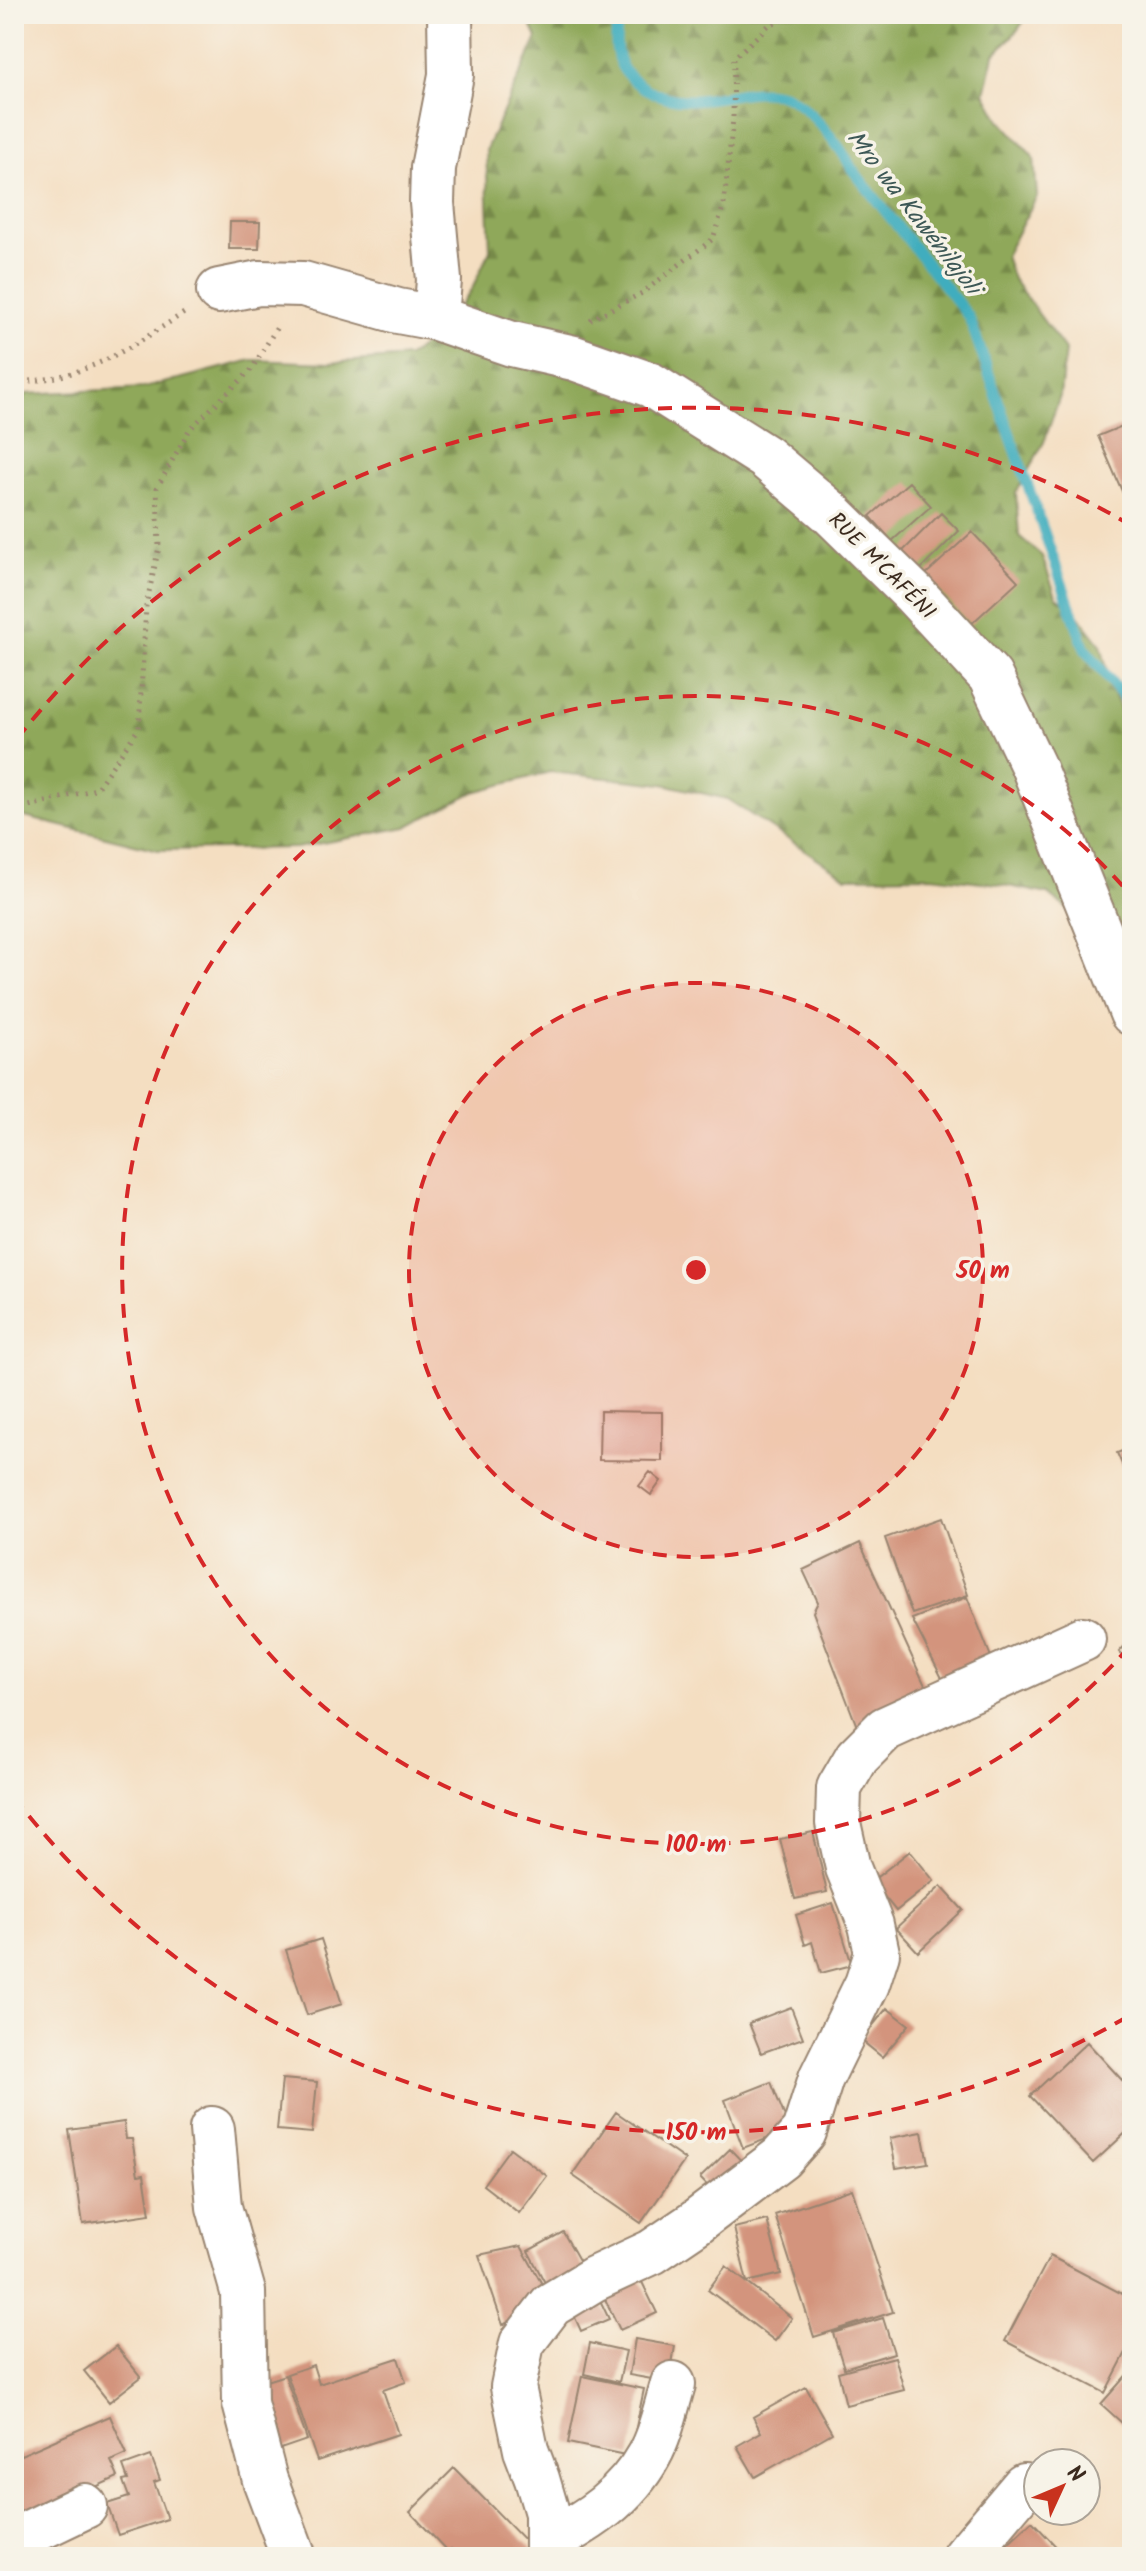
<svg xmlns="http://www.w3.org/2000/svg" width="1146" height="2571" font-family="Kalam,sans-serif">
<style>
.forest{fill:url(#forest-firs);stroke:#65693c;stroke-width:2}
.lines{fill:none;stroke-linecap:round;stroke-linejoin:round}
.stream{stroke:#40adbe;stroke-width:11}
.building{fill:#d3947d}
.minor-casing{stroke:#988470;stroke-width:48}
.path{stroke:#988470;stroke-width:5;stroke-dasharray:2 6;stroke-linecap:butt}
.minor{stroke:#fff;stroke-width:44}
.ring{fill:none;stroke:#d62828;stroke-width:4;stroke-dasharray:14 10}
.labels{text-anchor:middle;stroke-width:7;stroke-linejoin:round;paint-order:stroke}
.street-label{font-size:22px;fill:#3b2a1e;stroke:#f7f3e8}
.water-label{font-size:24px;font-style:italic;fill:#3d5856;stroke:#f7f3e8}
.centre{fill:#d62828;stroke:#f7f3e8;stroke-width:4}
.ring-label{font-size:24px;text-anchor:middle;font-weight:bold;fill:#d62828;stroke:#f7f3e8;stroke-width:7;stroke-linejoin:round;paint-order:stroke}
</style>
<defs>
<pattern id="forest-firs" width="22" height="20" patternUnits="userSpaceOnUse" patternTransform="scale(2)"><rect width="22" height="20" fill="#8fa85a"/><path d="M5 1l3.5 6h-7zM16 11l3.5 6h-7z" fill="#76894a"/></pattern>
</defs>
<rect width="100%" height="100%" fill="#f7f3e8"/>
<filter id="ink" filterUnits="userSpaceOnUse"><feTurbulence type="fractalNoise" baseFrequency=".0125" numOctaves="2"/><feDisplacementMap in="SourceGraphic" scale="16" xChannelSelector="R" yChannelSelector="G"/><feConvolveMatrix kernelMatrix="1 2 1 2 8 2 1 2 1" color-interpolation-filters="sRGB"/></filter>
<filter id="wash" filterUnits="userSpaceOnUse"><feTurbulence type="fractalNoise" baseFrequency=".006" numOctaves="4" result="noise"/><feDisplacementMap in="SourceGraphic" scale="32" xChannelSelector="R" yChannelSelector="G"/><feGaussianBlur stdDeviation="1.8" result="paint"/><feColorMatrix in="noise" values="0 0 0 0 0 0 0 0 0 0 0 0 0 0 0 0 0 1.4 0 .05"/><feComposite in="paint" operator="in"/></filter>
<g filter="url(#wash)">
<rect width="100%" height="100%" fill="#f4dec1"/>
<path class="forest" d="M526,14H1029L1016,32L994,55L985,93L1000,120L1034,158L1037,196L1005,256L1013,279L1065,350L1060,396L1044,442L1016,493L1019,536L1042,556L1056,596L1077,614L1101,645L1111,686L1132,738V966L1121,950L1048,894L999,884L931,876L846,877L727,799L663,784L550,772L474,792L406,827L296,848L158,850L21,816L14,811V411L26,394L144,388L252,360L329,363L408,357L440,334L473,287L490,250L486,149L537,38Z"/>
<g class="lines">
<path class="stream" d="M618,14C617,29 614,43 618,57C626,85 661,100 688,100C718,101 749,87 780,94C804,99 842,148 852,169L969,317L1085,649L1132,708"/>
</g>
<g id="blocks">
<path class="building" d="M230,222H260L259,249H229Z
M1132,422V514L1098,436Z
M909,482L931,506L892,541L870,516Z
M941,513L959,531L919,571L901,553Z
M972,532L1018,581L970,625L925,575Z
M600,1411L662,1412V1461L599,1460Z
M1132,1447V1486L1117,1453Z
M650,1472L661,1481L651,1495L639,1486Z
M941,1518L968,1595L912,1614L885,1538Z
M860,1543L933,1703L861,1737L813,1612L818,1602L803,1570Z
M967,1597L997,1672L947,1688L912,1619Z
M1132,1638V1665L1119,1652Z
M813,1832L827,1892L795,1899L780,1839Z
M910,1851L934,1881L896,1911L872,1881Z
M941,1886L963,1910L918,1952L896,1928Z
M833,1903L852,1965L821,1973L812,1942L805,1945L796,1915Z
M321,1939L342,2004L307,2015L286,1950Z
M791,2007L803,2038L761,2053L749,2023Z
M887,2008L909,2025L882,2057L861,2040Z
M1087,2042L1132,2091V2127L1093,2163L1030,2096Z
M282,2079L317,2082L312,2133L277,2130Z
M771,2082L790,2130L743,2148L725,2100Z
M616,2112L685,2160L641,2223L572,2175Z
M124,2122L126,2139H132L138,2175L144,2174L150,2214L83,2224L69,2130Z
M922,2132L928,2163L896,2168L890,2138Z
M510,2148L547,2176L519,2213L483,2185Z
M730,2149L751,2171L721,2200L700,2178Z
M852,2189L893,2312L814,2337L775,2215Z
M767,2220L781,2274L747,2282L734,2228Z
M563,2232L588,2276L552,2296L528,2251Z
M521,2246L549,2297L503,2325L479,2255Z
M1050,2256L1132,2299V2341L1105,2393L1005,2341Z
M726,2266L792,2318L775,2341L708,2290Z
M641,2280L657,2313L620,2330L604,2297Z
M598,2296L609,2319L581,2331L571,2309Z
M883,2318L894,2353L844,2368L833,2333Z
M635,2339L675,2346L669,2382L629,2375Z
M590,2343L626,2351L619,2382L584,2374Z
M116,2346L141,2377L109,2402L84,2371Z
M895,2357L904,2390L846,2405L838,2372Z
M398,2358L406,2382L383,2390L398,2434L317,2461L287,2374L313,2365L319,2384Z
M1132,2369V2432L1101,2404Z
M285,2375L307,2440L269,2453L263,2382Z
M582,2376L644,2389L630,2456L568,2443Z
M806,2387L832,2433L755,2477L737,2446L761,2432L753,2417Z
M110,2416L127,2454L111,2461L118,2477L14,2523V2458Z
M151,2456L160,2480L154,2482L167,2519L118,2535L107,2504L129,2497L123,2481L128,2480L123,2466Z
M454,2468L534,2550L527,2557H458L451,2549L448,2552L410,2512Z
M1032,2521L1066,2557H993Z"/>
</g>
</g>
<g filter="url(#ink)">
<use href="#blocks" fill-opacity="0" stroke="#988470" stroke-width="2"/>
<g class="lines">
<g class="minor-casing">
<path id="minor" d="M219,291L259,283L303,284L398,311L436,318L512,344L574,358L651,385L765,457L830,512L914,594L990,676L1033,766L1132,1013
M436,318L439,280L432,203L433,168L451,75L450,14
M212,2129L219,2207L243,2292L245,2403L265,2480L294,2557
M14,2540L85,2506
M548,2542C589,2521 626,2497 649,2455C661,2434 666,2407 673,2384
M547,2557V2513L537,2479L526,2450L513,2387L522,2343L551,2305L594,2279L652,2252L695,2223L781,2158L804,2132L821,2078L867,1984L877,1953L871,1925L848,1868L838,1823L839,1788L857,1757L885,1729L1083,1639
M964,2557L1024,2486"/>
</g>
<path class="path" d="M590,320L642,293L713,239L724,204L733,119L734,58L769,25L796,14
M14,382C85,380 126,350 184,313
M14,810L96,789L139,728L146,606L159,547L157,488L189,430L251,370L279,324"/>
<use href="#minor" class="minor"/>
</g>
</g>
<circle cx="696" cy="1270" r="287" fill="#d62828" fill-opacity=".12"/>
<g class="ring">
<circle cx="696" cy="1270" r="287"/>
<path d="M1129 1647A574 574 0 1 1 1129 893"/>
<path d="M1127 2017A862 862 0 0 1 17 1801M17 739A862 862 0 0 1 1127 523"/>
</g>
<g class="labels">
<g class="street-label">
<text transform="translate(883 565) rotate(45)" y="8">RUE M'CAFÉNI</text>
</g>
<g class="water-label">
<text transform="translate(914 212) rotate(52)" y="8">Mro wa Kawénilajoli</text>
</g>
</g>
<circle cx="696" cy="1270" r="12" class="centre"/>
<g class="ring-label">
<text x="983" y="1278">50 m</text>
<text x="696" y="1852">100 m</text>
<text x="696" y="2140">150 m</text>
</g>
<rect width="1146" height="2571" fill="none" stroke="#f7f3e8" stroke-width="48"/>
<g transform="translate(1062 2487) rotate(46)"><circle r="38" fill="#f7f3e8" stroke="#aca397" stroke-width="2"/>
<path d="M0-6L14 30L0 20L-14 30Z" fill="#c8321e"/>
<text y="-12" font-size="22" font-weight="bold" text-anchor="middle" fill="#3b2a1e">N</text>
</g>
</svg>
